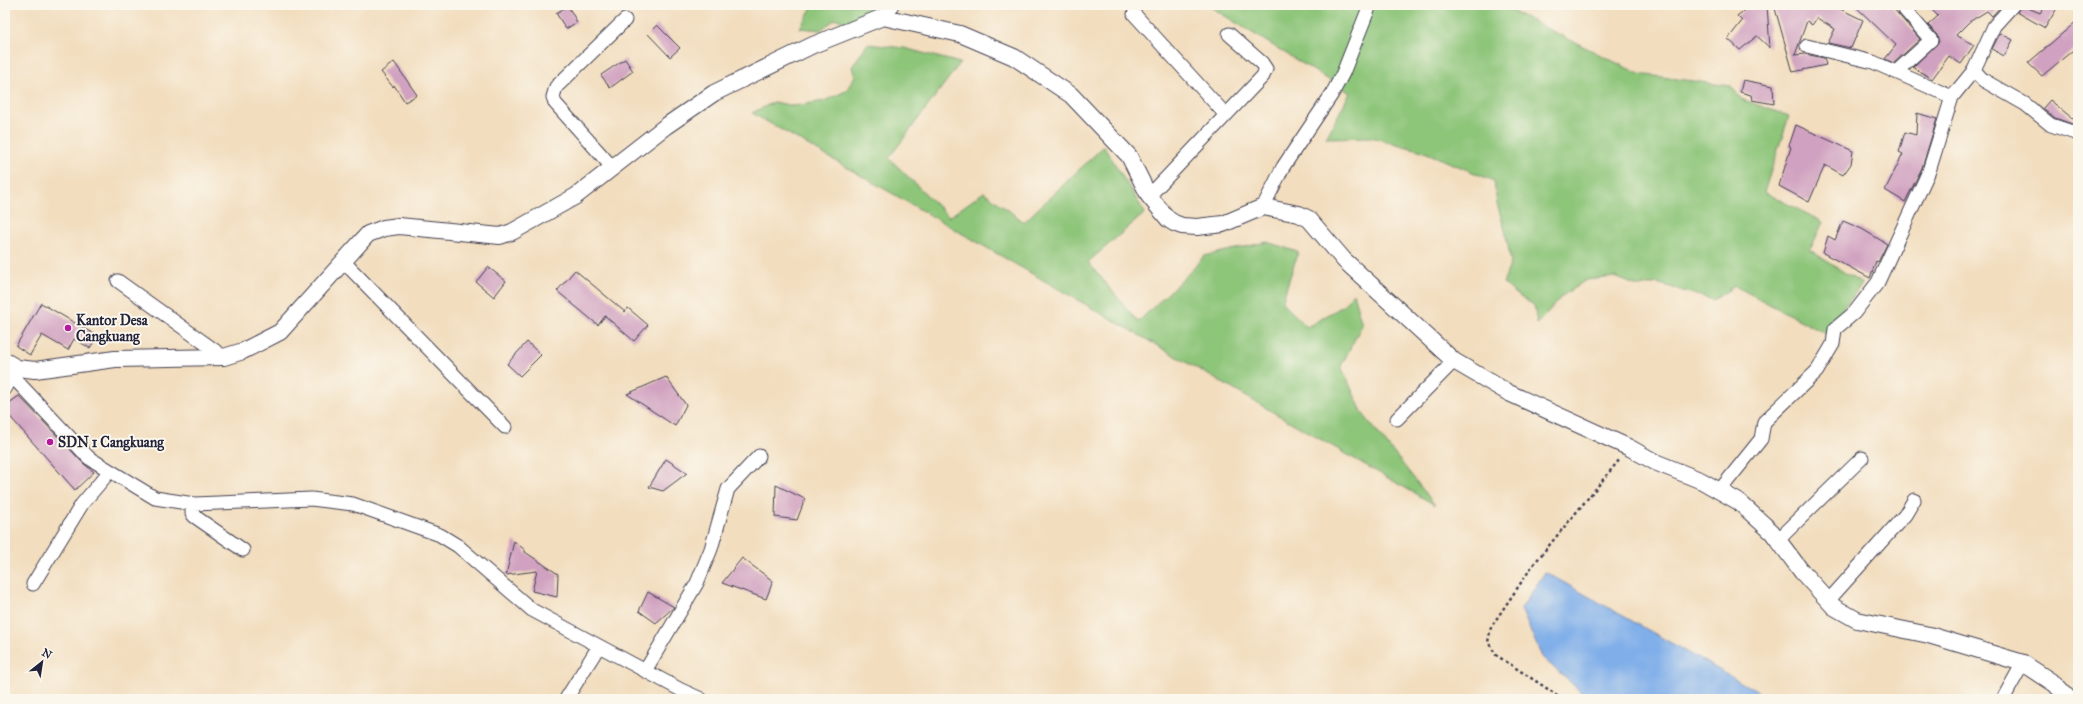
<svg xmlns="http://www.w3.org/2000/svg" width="2083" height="704" font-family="'IM FELL Great Primer',serif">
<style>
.green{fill:#8dc579;stroke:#58745a}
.water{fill:#7faee9;stroke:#506892}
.building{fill:#d0a1c0}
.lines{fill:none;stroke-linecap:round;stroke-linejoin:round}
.minor-casing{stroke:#413e4f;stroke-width:15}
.tertiary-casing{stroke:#413e4f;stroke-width:18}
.path{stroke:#413e4f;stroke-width:2.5;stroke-dasharray:3 3;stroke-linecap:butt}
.minor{stroke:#fff;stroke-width:13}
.tertiary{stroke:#fff;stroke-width:16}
.poi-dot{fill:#b5179e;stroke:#fbf7ec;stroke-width:1.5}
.labels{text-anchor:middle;stroke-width:4;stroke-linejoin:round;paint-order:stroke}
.poi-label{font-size:14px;font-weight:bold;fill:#22223b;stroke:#fbf7ec;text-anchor:start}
</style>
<rect width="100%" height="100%" fill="#fbf7ec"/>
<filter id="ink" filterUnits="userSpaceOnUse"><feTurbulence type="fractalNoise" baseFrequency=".025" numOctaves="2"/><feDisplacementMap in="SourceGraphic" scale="8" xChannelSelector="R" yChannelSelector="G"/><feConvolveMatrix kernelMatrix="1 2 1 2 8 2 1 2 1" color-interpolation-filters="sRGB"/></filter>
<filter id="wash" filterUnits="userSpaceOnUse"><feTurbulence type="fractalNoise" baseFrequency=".012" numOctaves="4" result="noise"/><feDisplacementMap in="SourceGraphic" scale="16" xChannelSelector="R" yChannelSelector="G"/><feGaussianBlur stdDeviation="0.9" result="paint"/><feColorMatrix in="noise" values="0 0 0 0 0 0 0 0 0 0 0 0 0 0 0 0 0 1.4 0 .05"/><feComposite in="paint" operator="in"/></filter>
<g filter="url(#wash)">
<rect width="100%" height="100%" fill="#f2ddbe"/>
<path class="green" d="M813,5H877L848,23L836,19L820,30L800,28Z
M1211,5H1500L1639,74L1731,86L1741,99L1789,116L1764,192L1823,222L1810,250L1862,284L1834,320L1828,335L1735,286L1713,300L1657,283L1640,287L1615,277L1586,280L1562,296L1537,324L1534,305L1520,297L1503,283L1511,262L1505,230L1497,204L1494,181L1422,151L1371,137L1326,138L1350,93L1212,8Z
M867,44L904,48L960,63L889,158L949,217L984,192L1024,222L1104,146L1145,213L1088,262L1138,322L1193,269L1204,256L1267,242L1298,252L1282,302L1307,327L1343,306L1353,293L1362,325L1341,366L1363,414L1435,505L752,113L774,102L794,106L824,101L846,91L855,76L852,67Z"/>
<path class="water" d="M1545,572L1760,693L1762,699H1589L1542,657L1521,609Z"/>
<g id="blocks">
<path class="building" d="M1751,5H1767L1770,48L1757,36L1740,50L1728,39L1742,21L1737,16Z
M1774,5H1832L1863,20L1851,48L1828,43L1835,29L1817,18L1812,25L1807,21L1795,55L1805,54L1824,58L1826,65L1793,72Z
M1854,5H1890L1920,39L1894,63L1885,59L1896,45Z
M1927,5H2002L1992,16L1987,11L1969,22L1956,35L1974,45L1961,64L1949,56L1932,79L1913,67L1939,42L1937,35L1928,25L1938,16Z
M2021,5L2040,13L2045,5H2059L2045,28L2017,12Z
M568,6L577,22L566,29L556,13Z
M2078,20V46L2042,76L2028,63Z
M657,25L680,48L670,57L648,34Z
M2000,33L2013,40L2004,56L1992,49Z
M625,59L633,71L610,88L601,75Z
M394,62L417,95L405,102L394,85L393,87L381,72Z
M1743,80L1773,86L1774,104L1752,100L1751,95L1740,92Z
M2050,100L2078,123V126L2055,118L2043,108Z
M1917,113L1937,119L1922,168L1905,202L1885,190L1903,154L1899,152L1905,132L1916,135Z
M1796,125L1853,151L1851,164L1843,175L1825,165L1809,202L1779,186L1791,147L1789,146Z
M1843,221L1862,229L1887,244L1878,262L1876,261L1870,278L1823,253L1828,236L1835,240Z
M488,267L506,281L494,297L476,282Z
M575,270L625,312L628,308L648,325L634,341L605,316L598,325L557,291Z
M41,303L97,336L90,348L74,339L68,350L42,335L30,355L16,346Z
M527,342L541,355L520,376L507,364Z
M666,377L686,405L675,426L627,394Z
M19,396L83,463L94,472L75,490L5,411V406Z
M666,459L687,473L663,491L649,487Z
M776,485L805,499L797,520L775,517Z
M514,541L525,550V552L558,574L557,597L532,591L537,571L506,575Z
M742,558L773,581L766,599L722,583Z
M648,592L674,607L656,623L639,611Z"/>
</g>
</g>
<g filter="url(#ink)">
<use href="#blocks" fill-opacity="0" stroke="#413e4f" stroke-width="1"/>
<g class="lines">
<g class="minor-casing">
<path id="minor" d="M1134,14L1226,115L1149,196
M883,17L892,5
M1807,46L1873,62L1952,97
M1974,70L1983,80L2025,104L2051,125L2078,134
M1897,71L1931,40L1905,10
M1226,115L1263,76L1266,69L1262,63L1229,34
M612,167L555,103L553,97L556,87L625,20
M1263,207L1283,167L1332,94L1343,73L1370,5
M343,261L505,427
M118,281L224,357
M12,376L89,458L155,498L194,504L311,499L353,504L440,535L458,546L532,610L681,690L701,699
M5,389L16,369
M1397,419L1454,361
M1720,490L1761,439L1764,422L1817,371L1833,344L1835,329L1854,313L1878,282L1929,171L1952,97L1974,70L1994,26L2013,5
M194,504L192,513L194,516L243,550
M1778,540L1862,458
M33,584L82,504L110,471
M1828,601L1905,515L1914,500
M645,671L697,583L711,549L728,489L759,456
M566,699L599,646
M2003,699L2023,663"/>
</g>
<g class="tertiary-casing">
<path id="tertiary" d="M5,361L17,368L35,370L115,359L224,357L243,351L280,332L368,234L384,228L399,226L500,236L512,232L576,196L666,126L714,93L813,45L883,17L960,34L1014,57L1071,95L1129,156L1149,196L1168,219L1174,223L1182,226L1197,227L1223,224L1263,207L1299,214L1309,219L1344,260L1454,361L1509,393L1630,448L1655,462L1702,481L1739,502L1772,532L1802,572L1834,607L1857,620L1929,635L2023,663L2055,684L2069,699"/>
</g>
<path class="path" d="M1563,699L1496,655L1488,642L1491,627L1533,565L1620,459"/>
<use href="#minor" class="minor"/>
<use href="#tertiary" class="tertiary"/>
</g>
</g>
<g class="poi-dot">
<circle cx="68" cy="328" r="4"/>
<circle cx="50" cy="442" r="4"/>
</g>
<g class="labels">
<g class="poi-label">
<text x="76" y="325">Kantor Desa<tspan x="76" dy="16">Cangkuang</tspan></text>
<text x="58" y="447">SDN 1 Cangkuang</text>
</g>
</g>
<rect width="2083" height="704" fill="none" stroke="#fbf7ec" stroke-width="20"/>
<g transform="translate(42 662) rotate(30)" stroke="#fbf7ec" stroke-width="3" paint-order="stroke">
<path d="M0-3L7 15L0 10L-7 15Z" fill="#22223b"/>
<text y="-6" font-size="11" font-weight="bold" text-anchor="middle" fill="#22223b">N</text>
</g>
</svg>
